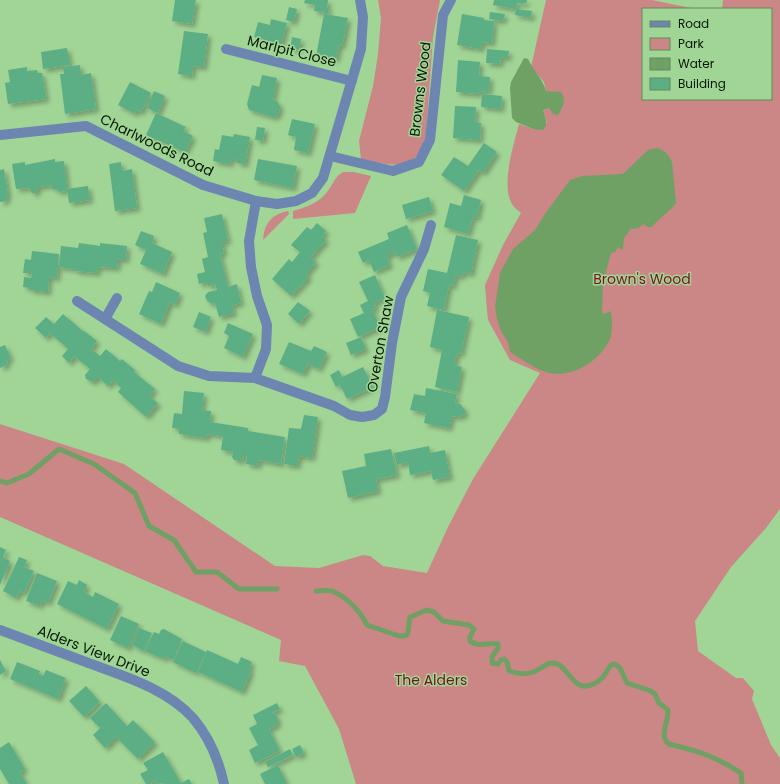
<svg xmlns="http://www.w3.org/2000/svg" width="780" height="784" font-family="Poppins,sans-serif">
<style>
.green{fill:#ca8786}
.water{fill:#6fa165}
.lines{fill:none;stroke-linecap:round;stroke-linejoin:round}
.stream{stroke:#6fa165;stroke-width:5}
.building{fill:#5cae85;filter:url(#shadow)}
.minor{stroke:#6c86b1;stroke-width:10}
.labels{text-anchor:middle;stroke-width:3;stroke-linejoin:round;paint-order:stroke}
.street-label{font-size:14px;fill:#051802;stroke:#a1d596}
.park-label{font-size:14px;fill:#751220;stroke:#a1d596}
</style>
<defs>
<filter id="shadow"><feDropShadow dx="3.5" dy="3.5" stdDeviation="2" flood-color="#0004"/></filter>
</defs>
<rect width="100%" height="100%" fill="#a1d596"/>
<path class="green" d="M378,0H440L433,37L426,136C416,175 392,165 361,159L359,141L373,86L378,54L381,18Z
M546,0H652L696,9H643V99H771V9H722L723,0H780V509L766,528L731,567L695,621L698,651L736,678H743L754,691L752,699L771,745L780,758V784H356L339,729L305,666L279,661L281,640L0,517V424L124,464L275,566L319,568L363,555L370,556L383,566L427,573L448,527L473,479L540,373L510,360L488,320L487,310L485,285L503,245L521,213C519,211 516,209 514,207C499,189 514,144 519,124L533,129L547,123L543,110L549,108L544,82L531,67Z
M343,172H354L371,176L355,213L293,219V211C306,207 319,203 327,192C333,185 334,177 343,172Z
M288,211L289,214L263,240C264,223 272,214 288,211Z"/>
<path class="water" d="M524,58L528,59C534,72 542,77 546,91L561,92C567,101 563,106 558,115L553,114L549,108L543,110C545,117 549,124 543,130L533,129L516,122L512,118L510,88L511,82Z
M657,148C665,150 669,155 672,162L676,203L672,208L651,227H648L643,224L639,228L631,229L624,238L623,249L622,250L618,247L615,252L611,253L603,283L602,312L604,314L611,311C612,321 613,330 610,339C599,363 568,381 543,371C532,367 520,358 510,352L508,342L501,331L497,319L495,307L500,273L513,249L535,230L547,211L570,180L582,176L623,174L648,150Z"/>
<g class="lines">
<path class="stream" d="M0,481L7,483L29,474L59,449L94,464L135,493L149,526L174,540L196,572H217L239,589H277
M316,591C321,591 327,590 332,591C346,596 361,612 367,625L399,636H403L407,635C410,628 408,623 410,617L427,610L434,612L443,621L469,625L474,629L470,637V641C478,648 488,642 498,644V648L492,657V663L498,664L501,660L504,659L507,662L509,671C521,675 530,675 541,668C544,666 548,663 552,663C570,662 572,701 600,680C605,676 607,670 611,665L615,664L620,668L627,683L651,691L655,694L659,703L668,710C669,722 658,736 669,744C698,751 715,756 741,773L742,784"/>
</g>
<path class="building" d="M175,0H196L192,24L172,21Z
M305,0H328L327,8H329L328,13L314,11L315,5L304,3Z
M494,0H527V2L523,4L517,3L516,9L493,5Z
M289,7L297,9L294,22L286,20Z
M516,9L532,11L531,18L515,15Z
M490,12L505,14L503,21L489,19Z
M324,14L348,18L342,46L339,45L336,59L316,56Z
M462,14L484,18V20L494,21L492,43L482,42L481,49L457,45Z
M271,19L287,23L281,45L254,37L258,22L270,25Z
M184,31L208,34L204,67L193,66L192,76L178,74Z
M292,37L301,39L299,50L290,49Z
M67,48L70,65L43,69L41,52Z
M487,49L509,51L508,58L501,57L500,64L486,63Z
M458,60L480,62L479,76L490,77L489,92L480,91L479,94L456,92Z
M80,65L81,75L91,73L96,109L65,114L60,74H64L63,67Z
M27,67V71L37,70L38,73H42L46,99L8,104L5,83L10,82L8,70Z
M262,75L277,78L273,100L277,101L280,106V109L277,116L273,117L249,110L247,104L252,85L259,87Z
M130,82L151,93L141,112L136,110L135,114L118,105Z
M154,91L165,96L158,113L147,108Z
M482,94L502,96L501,109L481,107Z
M455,106L476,107L475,122L481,123L480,140L453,138Z
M156,113L186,127L183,131L193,136L185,152L146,135Z
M292,119L315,124L308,153L294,150L296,137L288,135Z
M257,127L265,128L263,141L255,140Z
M234,134L250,137L245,164L237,163V160L231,158L230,164L213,161L215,149L219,150L222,135L233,137Z
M484,143L497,152L483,173L479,170L464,191L441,175L454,157L468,166Z
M55,159V162L64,161L67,187L65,191L59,192L57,189H52V185L37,187L38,190L35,193H32L29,188L16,189L12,164L25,162V165Z
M258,159L297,166L293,188L254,180Z
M121,162L122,171L132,169L137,208L115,211L109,164Z
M4,169L8,194L6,201L0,202V170Z
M88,186L90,200L69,203L67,189Z
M464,195L481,200L477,218L473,217L468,234L444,227L450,203L461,206Z
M429,197L433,211L406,219L402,205Z
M222,214L228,241L222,242L224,253L220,254L228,287L237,284L241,303L232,305L234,313L219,317L215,303L212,304L207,301L205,296L208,292L217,290L215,284L208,286L207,282L199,284L197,274L205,272L202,259L208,257L203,233L207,232L204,218Z
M317,223L326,231L322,236L326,240L311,257L316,262L306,274L309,277L291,296L272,279L289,259L292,262L300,252L291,245L307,227L311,230Z
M407,225L417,249L397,257L395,252L387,256L390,265L374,272L369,260L363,263L358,252L389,239L387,233Z
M141,231L154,236L152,243L172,252L163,274L140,264L146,250L135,245Z
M456,235L478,240L471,274L463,272L462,277L456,275L453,286L449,285L444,310L427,306L430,293L423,291L428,269L447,273Z
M79,243L100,246V243L127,246L126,260L118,259L117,268L98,267L97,273L75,271V269L59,267L61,246L78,248Z
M32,251L59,254L57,278L49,277L48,292L30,290V288L23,287L24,277L31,278L32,273H23L25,259L31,260Z
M375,275L385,298L374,303L376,308L372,309L380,327L358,337L350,319L364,313L360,305L368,301L359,282Z
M156,282L180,293L175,305L170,302L161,324L139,314L149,291L152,292Z
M298,302L310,311L299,324L288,314Z
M437,310L469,317L461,354L457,353L454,365L462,367L457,392L435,387L442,350L430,347Z
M199,312L211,317L206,332L193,327Z
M63,314L84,332L83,330L97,341L91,349L100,356L106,349L120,361L122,359L136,371L134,372L155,389L149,396L158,403L146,417L118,392L121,388L113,380L108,386L98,377L93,382L86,379L85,375L90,369L74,356L69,363L62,356L68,349L50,333L46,338L35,328L46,317L54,324Z
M228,323L253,334L243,357L224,348L229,336L224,333Z
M361,337L366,349L351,355L346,343Z
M289,342L311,351L314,346L327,352L319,369L308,364L303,374L279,364Z
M5,345L11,358L6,361L8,364L0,368V347Z
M363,367L373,387L347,399L340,385L336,387L330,375L339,370L342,377Z
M426,388L457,394L455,403L460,404L465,410V414L458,417L452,416L449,428L424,423L426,413L410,410L414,394L425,396Z
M184,391L204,393L202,410L211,411L210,422L248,428V431L285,437L281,464L259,460L258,466L246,464L247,454H244L243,459L240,461L234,460L232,457L233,452L221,450L223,436L208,434L206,438L179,434V429L172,428L174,413L182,414Z
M304,415L318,417L312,458L299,456L297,466L284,464L289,428L301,429Z
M429,446L430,453L445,450L450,477L433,480L431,471L410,475L408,462L397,465L394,453Z
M391,449L397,475L376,479L378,491L348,498L342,471L366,466L364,454Z
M0,547L6,550L3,557L10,561L0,585Z
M19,557L27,560L24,567L34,571L24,593L20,591L16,598L3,591Z
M37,573L57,581L48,603L42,600L40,606L26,601Z
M79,580L87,585L84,592L93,597L95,592L119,604L107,629L57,604L68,581L77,585Z
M121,616L139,624L128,648L110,640Z
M139,628L152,633L144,651L132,645Z
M164,629L182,639L173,660L165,656L164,659L145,651L154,632L159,634L161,630Z
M183,641L206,652L196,673L173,662Z
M207,650L238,664L241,657L252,662L249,670L251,671L242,692L198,672Z
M0,660L6,671L0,675Z
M17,662L40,671L39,674L43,676L46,670L66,678L58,699L10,679Z
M86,686L100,702L84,717L69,701Z
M106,703L127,726L133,720L155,742L138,759L116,737L105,748L93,735L100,728L90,718Z
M277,703L280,709L272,713L277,716L278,721L277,725L269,729L280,751L255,763L249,750L258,745L249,728L257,724L253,715Z
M9,742L25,769L20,772L27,784H9L0,769V748Z
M300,745L304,753L296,757L292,749Z
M290,749L293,755L268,767L265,762Z
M163,752L181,783L189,779L192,784H165L164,783L158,784L156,781L150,784H146L140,774L148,770L143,763Z
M278,765L287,784H265L260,774Z"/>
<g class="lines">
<path class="minor" d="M226,49L352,81
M0,135L86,126L203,185L256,201L277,204L296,201L312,193L323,178L361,49L363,17L360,0
M330,156L393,171L419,162L430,140L443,15L451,0
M77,301L178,366L209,376L255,378L334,406L350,415L362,417L374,415L382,409L385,397L392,343L401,297L424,249L431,225
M105,319L117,298
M255,378L266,349L267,325L257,296L251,267L249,241L256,201
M0,630C29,641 57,651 86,662C123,676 166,688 193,718C209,737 219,761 224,784"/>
</g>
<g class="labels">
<g class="street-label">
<text transform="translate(292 51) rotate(14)" y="5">Marlpit Close</text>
<text transform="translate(420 89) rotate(-83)" y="5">Browns Wood</text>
<text transform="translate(157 145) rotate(26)" y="5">Charlwoods Road</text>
<text transform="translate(380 344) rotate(-80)" y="5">Overton Shaw</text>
<text transform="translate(94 651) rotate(21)" y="5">Alders View Drive</text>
</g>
<g class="park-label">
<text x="642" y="284">Brown's Wood</text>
<text x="431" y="685">The Alders</text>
</g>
</g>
<rect x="642" y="8" width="130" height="92" fill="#a1d596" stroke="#63895b"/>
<rect x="650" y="21" width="20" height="6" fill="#6c86b1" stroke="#63895b"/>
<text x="678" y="28" font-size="12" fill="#051802">Road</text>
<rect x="650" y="38" width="20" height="12" fill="#ca8786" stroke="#63895b"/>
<text x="678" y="48" font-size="12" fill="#051802">Park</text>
<rect x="650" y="58" width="20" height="12" fill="#6fa165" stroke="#63895b"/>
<text x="678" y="68" font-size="12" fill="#051802">Water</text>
<rect x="650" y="78" width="20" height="12" fill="#5cae85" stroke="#63895b"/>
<text x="678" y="88" font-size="12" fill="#051802">Building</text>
</svg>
